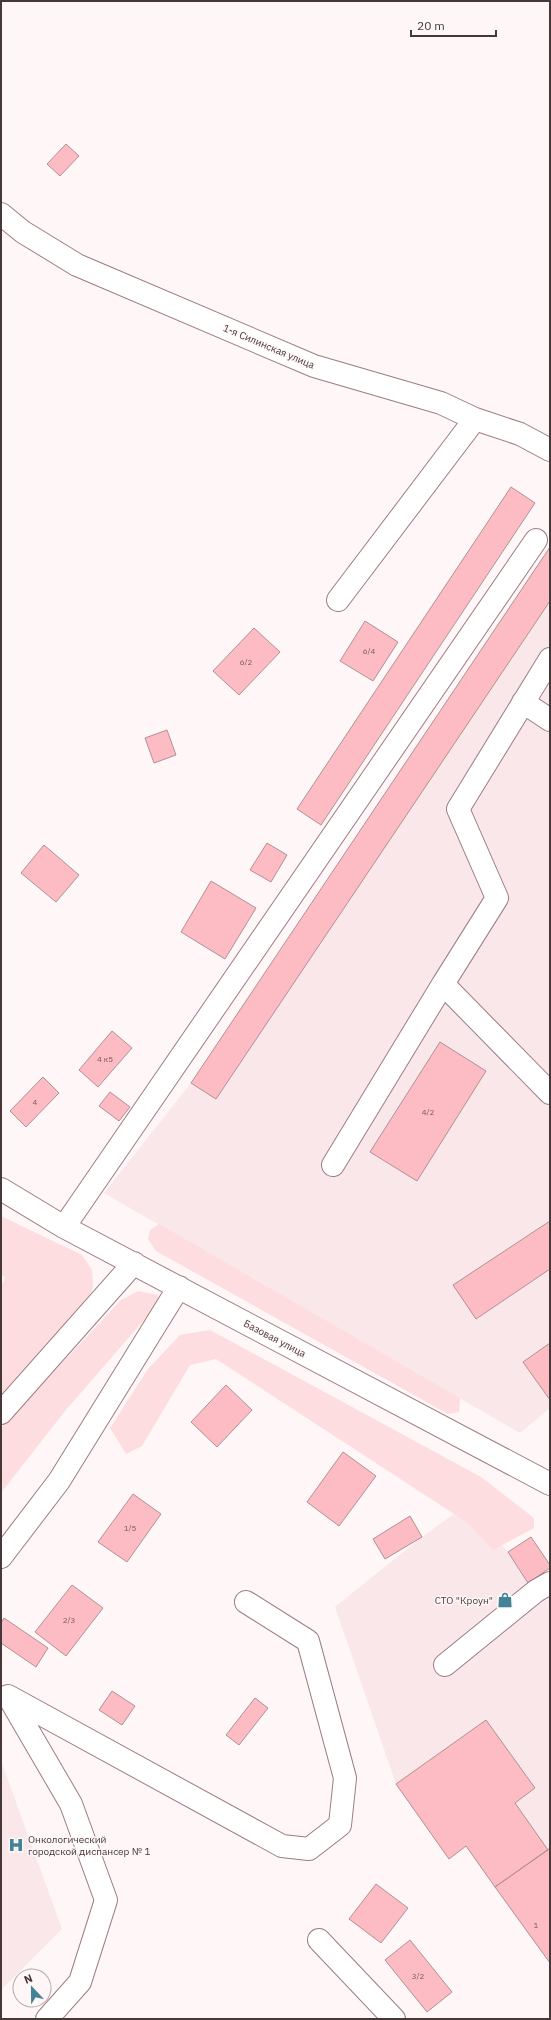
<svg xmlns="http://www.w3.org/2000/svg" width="551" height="2020" font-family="'IBM Plex Sans',sans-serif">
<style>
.built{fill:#f9e7e9}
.green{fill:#fddde0}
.building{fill:#fdbcc3;stroke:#b19094}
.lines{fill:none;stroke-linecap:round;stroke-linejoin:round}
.minor-casing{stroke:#9e7d81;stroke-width:24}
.minor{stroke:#fff;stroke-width:22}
.labels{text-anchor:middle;stroke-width:3;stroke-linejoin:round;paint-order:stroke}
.number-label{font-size:8px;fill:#74595c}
.street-label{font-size:10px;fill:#463839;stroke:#fef6f7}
.poi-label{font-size:10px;fill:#463839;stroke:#fef6f7;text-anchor:end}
</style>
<rect width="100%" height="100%" fill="#fef6f7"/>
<path class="built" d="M550,601V1408L520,1433L104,1193L191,1083Z
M465,1506L508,1552L528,1583L546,1601L550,1598V1963L466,1846L449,1859L396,1784L335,1607L422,1537Z
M1,1761L62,1929L1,1990Z"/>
<path class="green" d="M1,1216L82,1255L92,1270L93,1286L90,1299L1,1398V1287L5,1278L1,1274Z
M159,1224L460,1398L459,1412L448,1414L156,1251L148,1239L150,1230Z
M138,1291L158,1295V1304L65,1411L1,1493V1428L121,1300Z
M210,1330L481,1477L534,1518V1528L493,1550L468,1523L216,1359L190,1365L142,1446L126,1454L110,1428L148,1369L180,1335Z"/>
<path class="building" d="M66,144L79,156L60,176L47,164Z
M511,487L535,503L321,825L297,809Z
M550,547V601L216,1099L191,1083Z
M365,621L398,642L373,681L340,661Z
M254,628L280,652L239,695L213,671Z
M167,730L176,755L154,763L145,738Z
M267,843L287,855L271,882L250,870Z
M44,845L79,875L56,902L21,873Z
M211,881L256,908L225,959L181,932Z
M112,1031L132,1048L98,1087L79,1070Z
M440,1042L486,1071L417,1181L370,1152Z
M43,1077L59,1093L26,1127L10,1111Z
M110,1092L130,1107L119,1121L99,1106Z
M550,1221V1269L476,1319L453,1285Z
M550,1343V1400L523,1362Z
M226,1385L252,1410L217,1447L191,1422Z
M343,1452L376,1476L339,1526L307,1502Z
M133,1494L161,1514L127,1562L98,1542Z
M410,1516L422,1537L385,1559L373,1539Z
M531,1537L550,1565V1568L528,1583L508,1552Z
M72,1585L103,1608L66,1656L35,1632Z
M4,1618L48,1648L36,1667L1,1643V1623Z
M112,1691L135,1706L122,1725L99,1710Z
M255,1698L268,1708L239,1745L226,1735Z
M486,1720L535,1788L515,1803L548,1850L495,1887L466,1846L449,1859L396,1784Z
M550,1848V1963L495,1887Z
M376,1884L408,1908L381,1943L349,1919Z
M410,1940L452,1992L427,2012L385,1960Z"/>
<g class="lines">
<g class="minor-casing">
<path id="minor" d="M1,214L23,232L77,265L314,366L441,403L475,419L520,434L550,450
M338,600L475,419
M550,659L458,809L497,898L443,984L550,1093
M523,702L550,720
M333,1165L443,984
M1,1189L64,1227L550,1484
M64,1227L536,540
M1,1413L134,1263
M1,1557L59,1481L179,1287
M445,1665L536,1591L550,1583
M8,1696L282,1846L309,1849L340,1825L345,1778L308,1641L246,1602
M8,1696L71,1804L106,1900L80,1982L47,2019
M319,1940L394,2019"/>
</g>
<use href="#minor" class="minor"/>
</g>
<defs>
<g id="shop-bare" transform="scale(1.2)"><path d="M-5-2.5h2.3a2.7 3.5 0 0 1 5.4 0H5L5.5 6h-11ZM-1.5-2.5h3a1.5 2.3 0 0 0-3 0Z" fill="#438397" stroke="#fef6f7" stroke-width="2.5" paint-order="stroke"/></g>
<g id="hospital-bare" transform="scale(1.2)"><path d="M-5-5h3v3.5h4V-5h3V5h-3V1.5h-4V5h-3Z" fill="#438397" stroke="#fef6f7" stroke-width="2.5" paint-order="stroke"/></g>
</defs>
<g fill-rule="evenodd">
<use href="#shop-bare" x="505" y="1600"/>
<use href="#hospital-bare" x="16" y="1845"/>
</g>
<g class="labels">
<g class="number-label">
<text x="369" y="654">6/4</text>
<text x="246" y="665">6/2</text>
<text x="105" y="1062">4 к5</text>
<text x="35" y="1105">4</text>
<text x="428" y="1115">4/2</text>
<text x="130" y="1531">1/5</text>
<text x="69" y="1623">2/3</text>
<text x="536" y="1928">1</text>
<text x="418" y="1979">3/2</text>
</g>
<g class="street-label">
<text transform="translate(269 346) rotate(23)" y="4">1-я Силинская улица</text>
<text transform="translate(275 1338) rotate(28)" y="4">Базовая улица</text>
</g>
<g class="poi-label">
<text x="493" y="1604">СТО "Кроун"</text>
<text x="28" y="1843" text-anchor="start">Онкологический<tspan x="28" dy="12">городской диспансер № 1</tspan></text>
</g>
</g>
<rect width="551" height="2020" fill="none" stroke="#463839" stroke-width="4"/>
<g transform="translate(32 1988) rotate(338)"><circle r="19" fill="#fef6f7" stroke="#b4aaab"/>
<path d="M0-3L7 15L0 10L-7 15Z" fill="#438397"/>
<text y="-6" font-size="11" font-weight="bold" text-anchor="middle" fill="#463839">N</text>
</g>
<path d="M411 30v6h85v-6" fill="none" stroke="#463839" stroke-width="2"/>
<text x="417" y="30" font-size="12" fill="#463839" stroke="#fef6f7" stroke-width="3" paint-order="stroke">20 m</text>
</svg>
